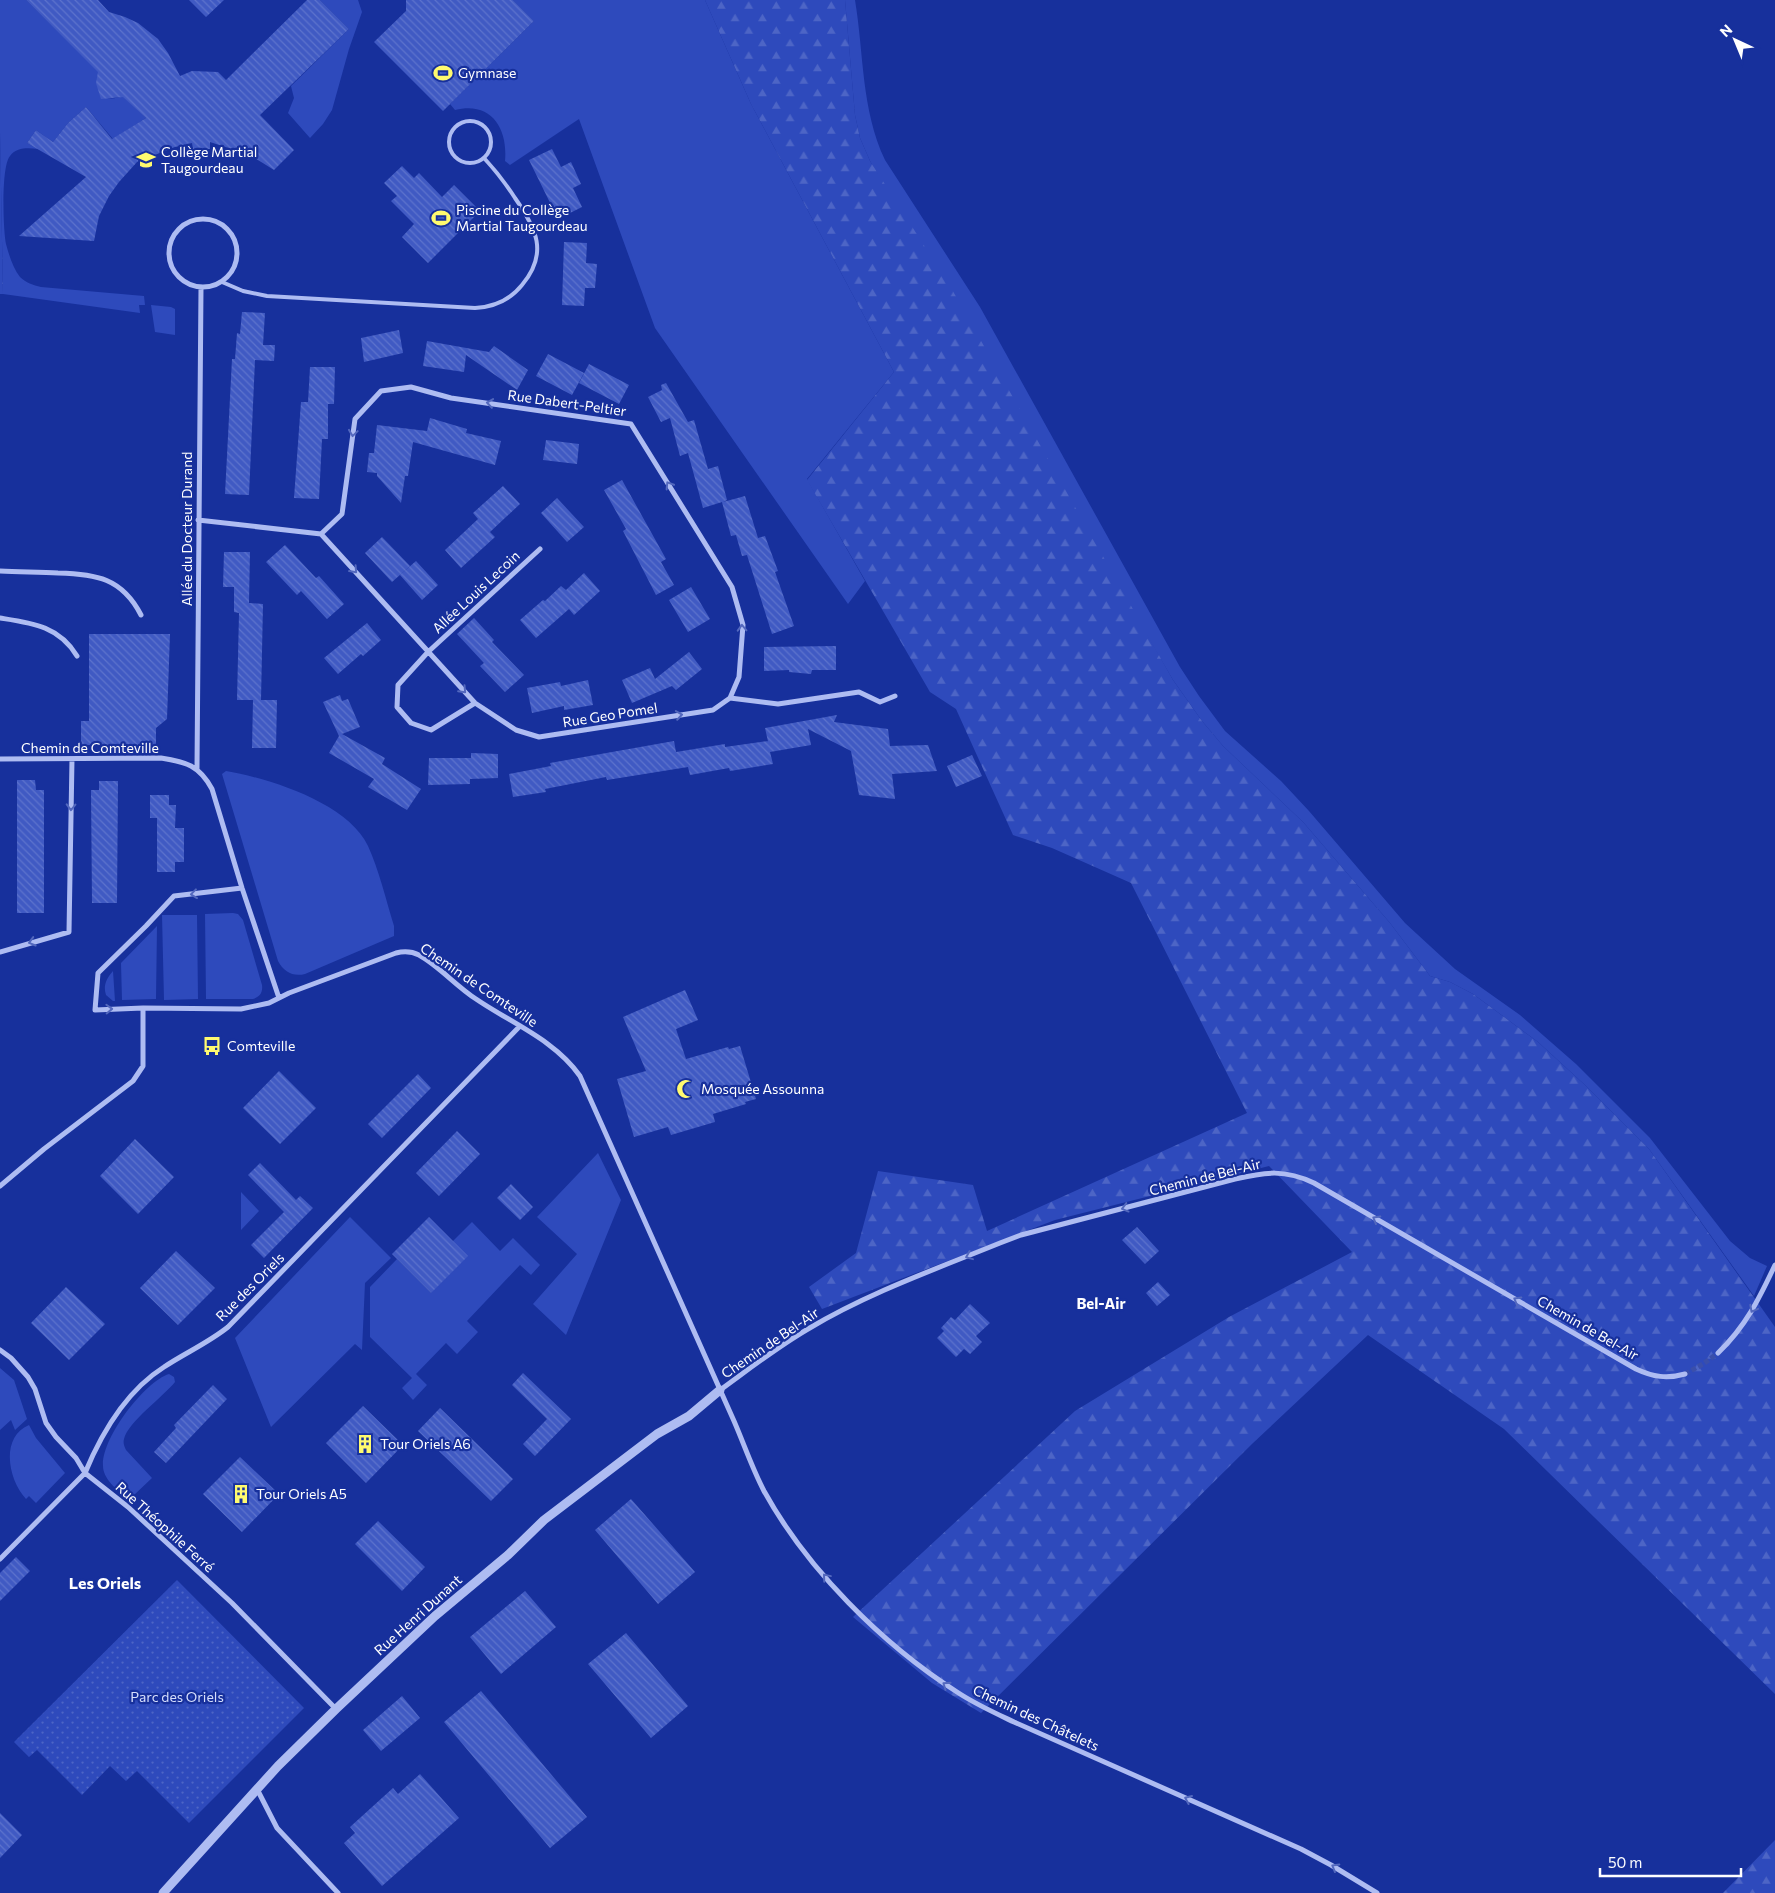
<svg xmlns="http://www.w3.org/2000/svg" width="1775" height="1893" font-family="Commissioner,sans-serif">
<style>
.grass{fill:#2e4abc}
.forest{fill:url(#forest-firs)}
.park{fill:url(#park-dots)}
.building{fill:url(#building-back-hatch)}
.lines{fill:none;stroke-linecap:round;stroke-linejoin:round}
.minor-tunnel{stroke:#3a4fab;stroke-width:5;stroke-dasharray:5 2.5;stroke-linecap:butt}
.service{stroke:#aebcf2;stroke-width:4}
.minor{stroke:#aebcf2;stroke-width:5}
.tertiary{stroke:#aebcf2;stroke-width:9}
.oneway{stroke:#5368be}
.labels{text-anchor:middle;stroke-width:4.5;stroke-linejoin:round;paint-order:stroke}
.poi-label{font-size:14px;fill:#fff;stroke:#17309c;text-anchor:start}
.street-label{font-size:14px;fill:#fff;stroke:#17309c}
.park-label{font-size:14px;fill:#d6defc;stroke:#17309c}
.neighbourhood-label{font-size:15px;font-weight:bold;fill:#fff;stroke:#17309c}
.quarter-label{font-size:16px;font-weight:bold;fill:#fff;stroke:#17309c}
</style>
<defs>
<pattern id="forest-firs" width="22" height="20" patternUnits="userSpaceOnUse" patternTransform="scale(1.25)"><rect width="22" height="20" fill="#2e4abc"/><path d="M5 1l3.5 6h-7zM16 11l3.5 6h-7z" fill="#4d65c6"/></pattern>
<pattern id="park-dots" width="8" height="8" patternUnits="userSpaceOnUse" patternTransform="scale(1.25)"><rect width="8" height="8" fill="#2e4abc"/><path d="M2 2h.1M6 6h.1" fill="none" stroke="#4d65c6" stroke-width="1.8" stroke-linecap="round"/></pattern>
<pattern id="building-back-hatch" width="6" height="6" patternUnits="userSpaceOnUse" patternTransform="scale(1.25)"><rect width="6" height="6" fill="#405ac3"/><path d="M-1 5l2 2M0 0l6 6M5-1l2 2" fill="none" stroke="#5d73cc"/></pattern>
</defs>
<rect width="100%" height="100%" fill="#17309c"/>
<path class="grass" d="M0,0H26L99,72C94,91 102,104 123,96L146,118L113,139L86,107L68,123L53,142L36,130L27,143L38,149C28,148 17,147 10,156C1,166 3,230 6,244C9,255 13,268 20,277C26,283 33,285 41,287L144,296L145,305H139L140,313L3,294L0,133Z
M320,0H358L362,12L349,49L332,110L323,124L310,138L288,113L294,98L291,86L349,29Z
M513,0H705L751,104L894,372L807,479L865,581L848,604L655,328L579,119L510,165L505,161C508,128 491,101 455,110L450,104L534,21Z
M845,0H855C864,54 861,109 885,160L980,307L1180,667L1199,696L1225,731L1281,781L1309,811L1405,923L1455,969L1520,1015L1576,1064L1650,1138L1730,1241L1750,1258L1767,1266L1754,1296L1649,1149L1586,1086L1538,1042L1473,994L1450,982L1430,976L1390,923L1303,822L1223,746L1202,721L1173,680L870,161L860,138L855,115Z
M151,305L171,307L175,309V335L155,332Z
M226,771C268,778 348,803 368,846C379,870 386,900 394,926V936L305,974C293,977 284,972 278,961L222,774Z
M233,913L238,914L243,920L262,985C263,992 260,997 253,999H206L205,914Z
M162,915H197L198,999L164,1000Z
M157,926L156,999L122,1000L121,963Z
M113,971L115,1001H113L106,995C103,986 106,979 113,971Z
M598,1153L621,1200L566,1335L533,1304L577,1254L537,1217Z
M241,1192L259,1211L241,1230Z
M350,1217L391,1258L365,1283L362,1350L355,1344L271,1427L235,1338Z
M472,1222L500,1251L513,1238L540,1265L531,1275L520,1265L467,1321L478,1332L457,1354L446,1343L416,1374L427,1385L413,1400L402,1388L412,1378L370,1337V1287L397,1259L431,1293L453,1241Z
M0,1368L14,1380L27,1419L15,1430L11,1420L0,1430Z
M169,1374L174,1377L175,1382C163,1397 128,1422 124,1439C123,1443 124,1446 126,1450L152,1478L133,1496H126C116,1490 103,1478 103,1466C101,1439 144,1382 169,1374Z
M29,1425L36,1438L65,1473L36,1503L29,1496L26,1499C8,1480 0,1437 29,1425Z"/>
<path class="forest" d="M705,0H845L855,115L860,138L870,161L950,286L1173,680L1202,721L1223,746L1303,822L1390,923L1430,976L1450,982L1473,994L1538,1042L1586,1086L1649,1149L1775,1327V1694L1504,1429L1368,1335L1253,1443L981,1713L932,1683L853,1617L1075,1411L1229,1317L1352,1252L1269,1166L1055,1220L822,1309L809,1287L856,1253L878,1171L973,1185L987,1231L1247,1113L1131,883L1052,848L1013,835L956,709L930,692L807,480L894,372L751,104Z
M0,133L3,294H0Z
M1775,1840V1893H1723Z"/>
<path class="park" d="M177,1580L304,1708L189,1823L137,1771L126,1781L110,1766L82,1795L37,1750L29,1757L14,1742Z"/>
<path class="building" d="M26,0H98L109,12L125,17L138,23L158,39L168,53L180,76L192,71L218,72L226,80L307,0H320L349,29L260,115L294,150L274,170L250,155L210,142V149H193L192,143L175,147L137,162L119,182L109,196L99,216L94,241L19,236L86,177L27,143L36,130L53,142L68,123L86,107L112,139L146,118L123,97L101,99L96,83L98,72Z
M189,0H224L206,17Z
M406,0H513L534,21L443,111L374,42L406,11Z
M552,149L561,167L571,162L581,184L573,188L582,207L558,219L529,160Z
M402,166L414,178L419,173L442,197L454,185L480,211L428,263L402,237L414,224L391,201L397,196L384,183Z
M564,242L587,243L586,263L597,264L595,288H585L584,306L562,305Z
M242,312L265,313L263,345H275L274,361L255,360L249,495L225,494L232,359H235L237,333L240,334Z
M399,330L403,353L364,362L361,338Z
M427,341L489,352L494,346L528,370L517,390L466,355L464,372L423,366Z
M548,354L584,373L572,395L536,376Z
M589,364L629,385L619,404L579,383Z
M310,367H335L334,404H328V439H322L319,499L294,498L301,402H308Z
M666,383L688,422L694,420L708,469L718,466L727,500L723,502L745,496L758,538L765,536L778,571L775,572L794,626L772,634L747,555L742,556L736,535L731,536L722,502L703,508L688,453L680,456L670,418L661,422L648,397L662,390L661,385Z
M430,418L467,429L466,433L501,441L495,465L413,442L408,476H405L401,503L377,476V473L367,472L369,453H374L377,425L427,431Z
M546,440L579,444L577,464L543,460Z
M622,480L666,559L661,562L674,585L656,595L623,531L626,529L604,490Z
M503,486L520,504L490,532L495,537L461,568L445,550L478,519L473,513Z
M557,498L584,527L567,542L541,513Z
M382,537L410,566L392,582L365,553Z
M285,545L316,578L319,576L344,604L327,619L301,591L297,595L266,562Z
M224,552H250L249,603L263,604L261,700H277L276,748H252L253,700H237L239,613L234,612V587H223Z
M416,561L438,585L422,600L400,575Z
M584,573L600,591L574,615L569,609L536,638L520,620L543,600L545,601L561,586L566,590Z
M691,587L710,619L688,632L669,600Z
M474,618L494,640L492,642L524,675L505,692L480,666L484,663L457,634Z
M367,623L381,640L363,656L361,654L338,674L324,658Z
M89,634H170L167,719L156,728V745H81V721H89Z
M836,646V670H812L811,674L789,672V670L764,671V647Z
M689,652L702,669L676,690L672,686L632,703L622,680L650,668L655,679Z
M588,680L593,705L564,710V706L532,713L527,688L560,682L561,686Z
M340,695L342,701L348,699L360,727L342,734L385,758L382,764L421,789L407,810L368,787L374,779L329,753L339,736L323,702Z
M837,715L834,722L888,729L890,746L928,745L937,771L892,774L895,799L859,795L851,751L808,729L811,745L770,752L773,764L730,771L729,768L690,775L688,767L607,780L606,777L545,789L546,792L513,797L509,774L551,766L550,763L674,741L676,752L725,744V747L768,741L769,746L765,728Z
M471,753L498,754V778L470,779V784L428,785L429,758H471Z
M972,755L982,776L956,787L947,766Z
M17,780H35L36,790H44V913H17Z
M99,781H118L117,903H92L91,790H99Z
M150,795H169V805H176L175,828H184V862H175V872H157V818H150Z
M685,990L698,1020L676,1029L686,1059L728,1047L729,1049L740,1046L756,1099L745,1102L746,1104L713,1114L715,1122L671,1135L668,1127L634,1137L617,1079L646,1071L623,1017Z
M279,1071L316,1108L280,1144L243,1108Z
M418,1074L431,1088L382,1138L368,1124Z
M457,1131L480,1154L439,1196L416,1173Z
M135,1139L174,1177L138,1214L100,1176Z
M260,1163L296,1200L300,1196L313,1208L264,1258L251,1245L284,1212L248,1175Z
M511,1184L533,1207L520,1220L497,1198Z
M429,1217L468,1256L431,1293L392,1254Z
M1137,1227L1159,1251L1145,1264L1122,1240Z
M176,1251L215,1288L178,1325L140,1288Z
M1158,1282L1170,1295L1157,1306L1146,1293Z
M66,1287L105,1324L69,1360L31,1323Z
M970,1304L990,1323L976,1336L982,1342L970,1354L964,1349L956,1357L937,1338L944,1331L941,1328L951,1317L955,1320Z
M523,1373L571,1419L535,1456L523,1444L547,1419L512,1385Z
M213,1385L227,1399L166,1463L154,1452L176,1428L174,1425Z
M363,1406L403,1445L366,1483L326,1443Z
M440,1408L513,1479L491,1501L418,1431Z
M240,1457L279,1494L242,1532L203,1494Z
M631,1499L695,1572L658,1604L595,1530Z
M378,1521L425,1567L402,1591L355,1544Z
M16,1557L30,1571L0,1601V1573Z
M525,1591L556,1627L501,1674L470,1637Z
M626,1633L688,1706L651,1738L588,1664Z
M481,1691L587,1817L550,1848L444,1722Z
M402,1696L420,1718L381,1751L363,1730Z
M420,1774L459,1818L382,1886L344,1843L355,1833L350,1827L393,1788L398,1794Z
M0,1813L22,1835L0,1858Z"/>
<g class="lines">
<path class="minor-tunnel" d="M1685,1374L1703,1364L1718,1353"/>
<path class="service" d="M449 142a21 21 0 1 1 42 0a21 21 0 1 1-42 0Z
M222,282L243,291L267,296L475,308C493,307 510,300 522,285C549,253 536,228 515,198C506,184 496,171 484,158"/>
<path class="minor" d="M169 253a34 34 0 1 1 68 0a34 34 0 1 1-68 0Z
M198,520L321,534L475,703L516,730L539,737L713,710L730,698L739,677L743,625L732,587L631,424L451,398L411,387L381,391L355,419L342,514L321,534
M0,571C19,572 39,572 58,573C96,574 122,578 141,615
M0,618C32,623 59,626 77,656
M730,698L778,704L859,692L880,702L895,696
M475,703L431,730L411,723L397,707L398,685L428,652L540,549
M0,759L161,758C186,762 199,765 212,789L242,888L279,998
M197,769L201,288
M242,888L174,896L146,926L98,973L95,1010L143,1008L241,1009L269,1003L289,993L396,953C404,951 411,951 419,955C439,966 456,986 476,999C511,1023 555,1040 580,1076L734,1421C744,1444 752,1468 764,1491C807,1569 882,1644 957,1692C975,1704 995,1713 1014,1722L1301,1849L1331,1865L1377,1893
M0,952L69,932L72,759
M0,1186L44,1149L133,1081L143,1066V1008
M0,1350L11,1358L28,1377L35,1389L46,1423L56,1437L76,1458L85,1473L128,1507L232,1603L336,1709
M1718,1353C1746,1326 1759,1299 1775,1265
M720,1390C749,1369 777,1347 808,1329C868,1293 936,1269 1000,1243L1021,1235L1235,1179C1265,1172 1285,1169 1314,1183L1636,1369C1653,1377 1667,1379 1685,1374
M0,1559L85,1473C102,1432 126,1391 164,1367C185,1353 208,1343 228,1327L520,1026
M257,1789L277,1828L338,1893"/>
<path class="tertiary" d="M163,1893L278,1766L336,1709L435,1616L508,1555L544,1520L657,1434L689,1416L720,1390"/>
</g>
<defs><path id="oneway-chevron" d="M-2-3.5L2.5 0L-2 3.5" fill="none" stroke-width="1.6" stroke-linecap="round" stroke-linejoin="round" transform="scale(1.25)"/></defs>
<g class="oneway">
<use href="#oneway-chevron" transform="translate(490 403) rotate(-172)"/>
<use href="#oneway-chevron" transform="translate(353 433) rotate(98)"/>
<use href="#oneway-chevron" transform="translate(669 485) rotate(-122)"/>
<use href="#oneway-chevron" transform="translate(354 570) rotate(48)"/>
<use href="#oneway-chevron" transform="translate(742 628) rotate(-92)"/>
<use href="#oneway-chevron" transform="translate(463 690) rotate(47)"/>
<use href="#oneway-chevron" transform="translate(679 715) rotate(-9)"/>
<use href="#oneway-chevron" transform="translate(71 807) rotate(91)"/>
<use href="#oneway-chevron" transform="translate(194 894) rotate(173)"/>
<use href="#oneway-chevron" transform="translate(32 942) rotate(164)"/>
<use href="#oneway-chevron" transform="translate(109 1009) rotate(-2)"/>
<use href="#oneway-chevron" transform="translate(1125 1208) rotate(165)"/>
<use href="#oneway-chevron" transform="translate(1376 1219) rotate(-150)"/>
<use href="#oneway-chevron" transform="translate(969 1256) rotate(158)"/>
<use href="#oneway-chevron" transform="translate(1517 1300) rotate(-150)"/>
<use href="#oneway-chevron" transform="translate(1753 1309) rotate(118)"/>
<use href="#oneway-chevron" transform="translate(826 1577) rotate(-130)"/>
<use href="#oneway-chevron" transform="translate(946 1685) rotate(-145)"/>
<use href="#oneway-chevron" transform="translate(1188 1799) rotate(-157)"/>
<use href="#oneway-chevron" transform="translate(1335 1867) rotate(-150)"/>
</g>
<defs>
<g id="stadium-bare" transform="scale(1.5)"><path d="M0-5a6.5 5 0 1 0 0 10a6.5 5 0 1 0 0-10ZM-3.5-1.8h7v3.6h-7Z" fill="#fffa6f" stroke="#17309c" stroke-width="2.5" paint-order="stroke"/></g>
<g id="school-bare" transform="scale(1.5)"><path d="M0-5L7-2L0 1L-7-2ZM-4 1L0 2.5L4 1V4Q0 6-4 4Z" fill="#fffa6f" stroke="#17309c" stroke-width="2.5" paint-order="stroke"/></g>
<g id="bus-bare" transform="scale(1.5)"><path d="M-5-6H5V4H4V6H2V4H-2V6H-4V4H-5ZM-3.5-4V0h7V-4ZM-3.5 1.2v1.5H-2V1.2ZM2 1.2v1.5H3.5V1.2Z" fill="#fffa6f" stroke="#17309c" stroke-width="2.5" paint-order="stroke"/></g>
<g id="mosque-bare" transform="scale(1.5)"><path d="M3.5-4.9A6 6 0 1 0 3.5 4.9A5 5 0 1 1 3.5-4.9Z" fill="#fffa6f" stroke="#17309c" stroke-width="2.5" paint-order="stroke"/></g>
<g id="building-bare" transform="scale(1.5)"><path d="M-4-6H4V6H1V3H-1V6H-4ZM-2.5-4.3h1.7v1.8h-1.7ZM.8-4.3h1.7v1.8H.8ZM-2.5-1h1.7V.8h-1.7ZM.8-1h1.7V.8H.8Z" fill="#fffa6f" stroke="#17309c" stroke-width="2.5" paint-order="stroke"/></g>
</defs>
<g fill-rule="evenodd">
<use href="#stadium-bare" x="443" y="73"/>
<use href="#school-bare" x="146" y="160"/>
<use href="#stadium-bare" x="441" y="218"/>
<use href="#bus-bare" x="212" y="1046"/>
<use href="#mosque-bare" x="686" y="1089"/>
<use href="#building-bare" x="365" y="1444"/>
<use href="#building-bare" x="241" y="1494"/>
</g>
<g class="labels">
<g class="poi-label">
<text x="458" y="78">Gymnase</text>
<text x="161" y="157">Collège Martial<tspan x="161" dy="16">Taugourdeau</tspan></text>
<text x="456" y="215">Piscine du Collège<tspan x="456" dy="16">Martial Taugourdeau</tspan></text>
<text x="227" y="1051">Comteville</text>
<text x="701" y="1094">Mosquée Assounna</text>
<text x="380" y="1449">Tour Oriels A6</text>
<text x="256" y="1499">Tour Oriels A5</text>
</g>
<g class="street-label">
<text transform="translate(567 403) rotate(8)" y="5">Rue Dabert-Peltier</text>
<text transform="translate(187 529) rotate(-90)" y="5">Allée du Docteur Durand</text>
<text transform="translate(476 592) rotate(-43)" y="5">Allée Louis Lecoin</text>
<text transform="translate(610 715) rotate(-9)" y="5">Rue Geo Pomel</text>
<text x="90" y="753">Chemin de Comteville</text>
<text transform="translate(479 985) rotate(34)" y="5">Chemin de Comteville</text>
<text transform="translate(1205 1177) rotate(-14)" y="5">Chemin de Bel-Air</text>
<text transform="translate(250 1287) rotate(-45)" y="5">Rue des Oriels</text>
<text transform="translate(1588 1328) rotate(30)" y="5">Chemin de Bel-Air</text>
<text transform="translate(770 1343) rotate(-34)" y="5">Chemin de Bel-Air</text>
<text transform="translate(165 1527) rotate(42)" y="5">Rue Théophile Ferré</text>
<text transform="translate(418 1615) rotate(-42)" y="5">Rue Henri Dunant</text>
<text transform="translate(1036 1718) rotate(25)" y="5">Chemin des Châtelets</text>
</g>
<g class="park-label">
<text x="177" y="1702">Parc des Oriels</text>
</g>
<g class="neighbourhood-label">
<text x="1101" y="1309">Bel-Air</text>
</g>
<g class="quarter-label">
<text x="105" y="1589">Les Oriels</text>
</g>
</g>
<g transform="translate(1735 40) rotate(316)" stroke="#17309c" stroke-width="4" paint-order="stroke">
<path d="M0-4L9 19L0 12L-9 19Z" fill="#ffffff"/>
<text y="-8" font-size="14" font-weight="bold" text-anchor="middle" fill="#ffffff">N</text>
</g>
<path d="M1600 1868v8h141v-8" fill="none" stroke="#ffffff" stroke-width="2.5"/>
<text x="1608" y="1868" font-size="15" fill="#ffffff" stroke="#17309c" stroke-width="4" paint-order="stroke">50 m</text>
</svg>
